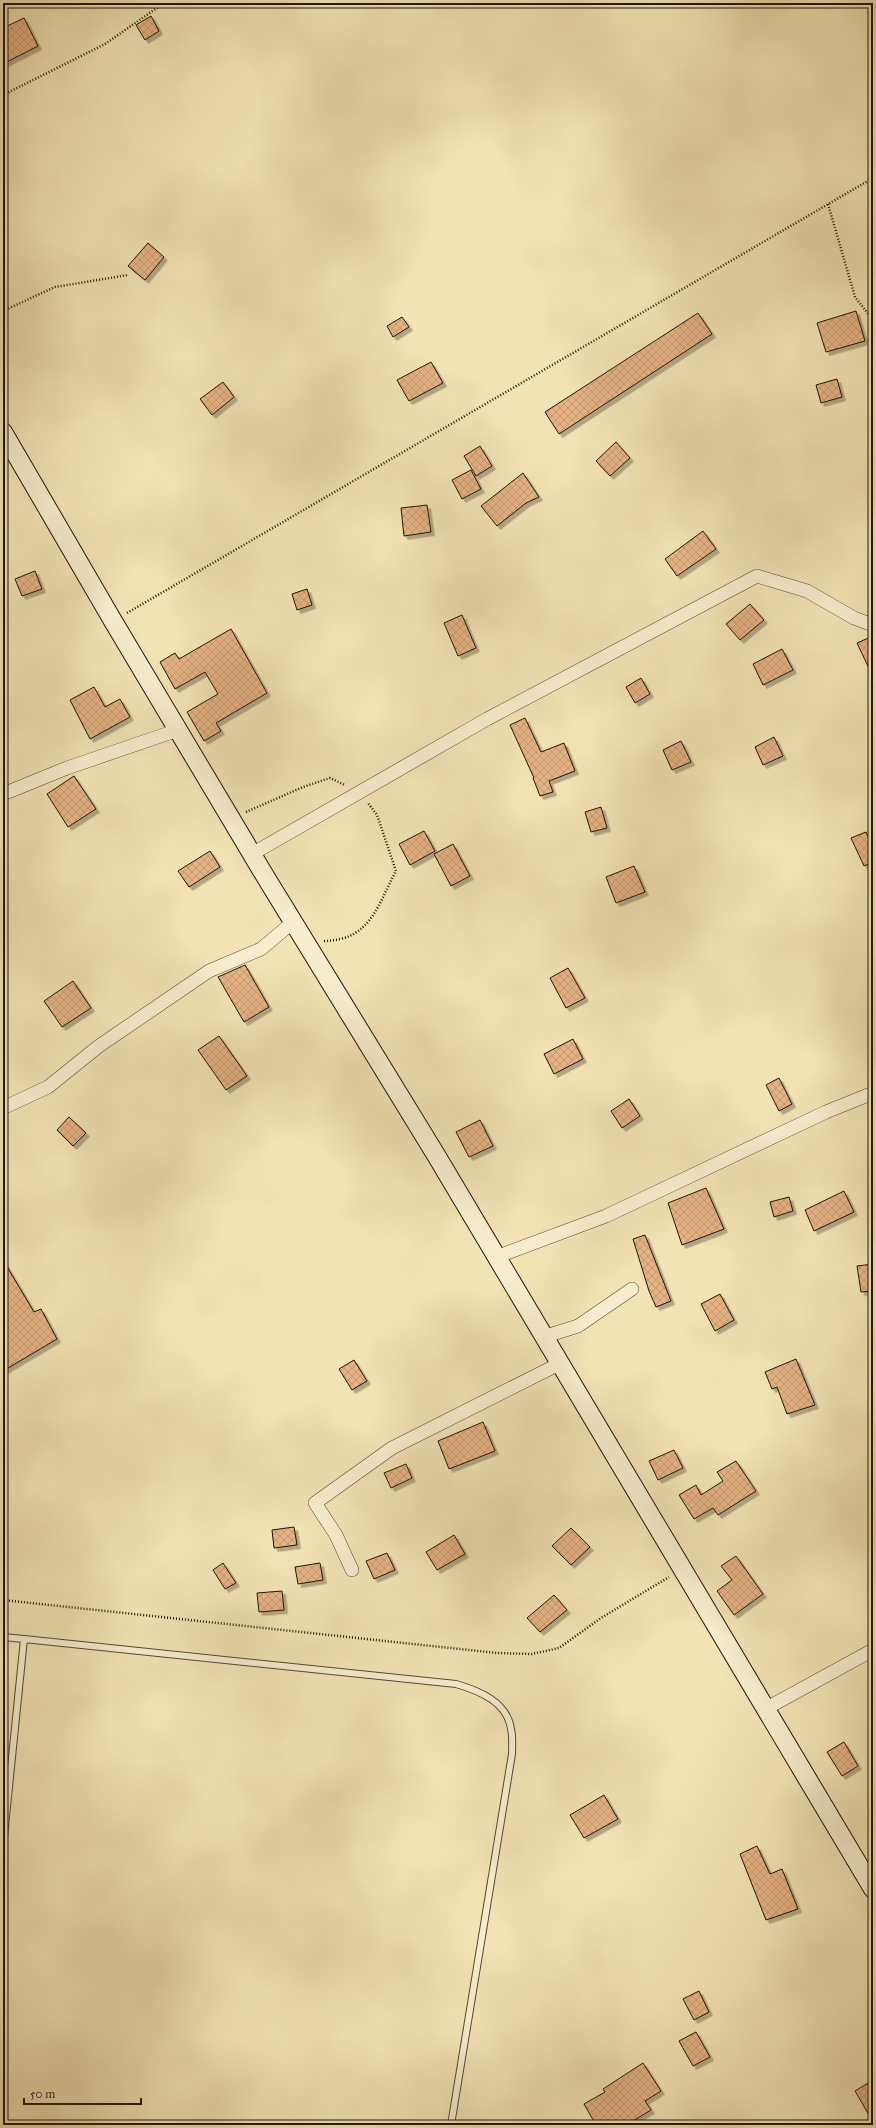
<svg xmlns="http://www.w3.org/2000/svg" width="876" height="2128" font-family="'IM FELL Great Primer',serif">
<style>
.building{fill:url(#building-cross-hatch);stroke:#1f140a;filter:url(#shadow)}
.lines{fill:none;stroke-linecap:round;stroke-linejoin:round}
.lane-casing{stroke:#544834;stroke-width:8}
.street-casing{stroke:#544834;stroke-width:14}
.secondary-casing{stroke:#1f140a;stroke-width:20}
.path{stroke:#1f140a;stroke-width:2.5;stroke-dasharray:1 2;stroke-linecap:butt}
.lane{stroke:#f7edce;stroke-width:6}
.street{stroke:#f7edce;stroke-width:13}
.secondary{stroke:#f7edce;stroke-width:18}
</style>
<defs>
<pattern id="building-cross-hatch" width="8" height="8" patternUnits="userSpaceOnUse"><rect width="8" height="8" fill="#e5b283"/><path d="M0 0l8 8M0 8l8-8" fill="none" stroke="#c49870"/></pattern>
<filter id="shadow"><feDropShadow dx="3.5" dy="3.5" stdDeviation="0" flood-color="#0004"/></filter>
</defs>
<rect width="100%" height="100%" fill="#f2e3b4"/>
<filter id="stains"><feTurbulence type="fractalNoise" baseFrequency=".005" numOctaves="4"/><feColorMatrix values="0 0 0 0 .2 0 0 0 0 .09 0 0 0 0 .02 0 0 0 .5 -.17"/></filter>
<radialGradient id="worn" r=".72"><stop offset=".6" stop-color="#630" stop-opacity="0"/><stop offset="1" stop-color="#630" stop-opacity=".3"/></radialGradient>
<path class="building" d="M151,16L159,31L145,40L136,25Z
M24,18L38,46L3,64V28Z
M148,243L164,257L145,280L128,266Z
M856,311L865,341L826,352L817,323Z
M698,313L712,334L559,434L545,412Z
M402,317L409,327L393,337L387,326Z
M431,362L443,383L409,401L397,380Z
M837,379L842,397L821,403L816,385Z
M223,382L234,397L212,415L200,399Z
M616,442L630,458L610,476L596,461Z
M480,446L492,466L476,476L464,456Z
M471,470L481,489L462,499L452,480Z
M523,473L539,497L526,503L497,526L481,506Z
M427,505L431,532L404,536L401,508Z
M703,531L716,549L677,576L665,559Z
M35,571L42,589L22,596L15,579Z
M307,589L312,605L297,610L292,594Z
M750,604L764,620L740,640L726,624Z
M462,615L476,648L458,656L444,623Z
M231,629L267,693L216,723L221,731L204,741L187,712L218,694L205,672L175,689L160,662L175,653L179,659Z
M873,636V677L857,643Z
M782,649L793,670L763,685L753,664Z
M641,678L650,694L635,703L626,687Z
M94,687L105,707L120,699L130,717L90,739L70,700Z
M525,718L541,752L564,743L575,771L549,781L553,792L540,796L533,778H534L510,725Z
M774,737L783,756L763,765L755,747Z
M681,741L691,762L672,770L663,750Z
M74,776L96,809L68,827L47,794Z
M601,807L607,828L591,832L585,812Z
M424,831L435,851L410,865L399,844Z
M866,832L873,847V862L864,866L851,838Z
M453,844L470,876L451,886L434,854Z
M210,851L220,867L189,887L178,871Z
M634,866L645,892L616,903L606,877Z
M245,965L269,1007L244,1022L218,977Z
M568,968L585,998L566,1008L550,978Z
M73,981L91,1008L62,1027L44,1001Z
M219,1036L247,1076L226,1090L198,1050Z
M573,1039L583,1059L554,1074L544,1054Z
M779,1078L792,1104L779,1111L766,1085Z
M629,1099L640,1116L622,1128L611,1111Z
M69,1117L86,1133L73,1146L57,1130Z
M480,1120L493,1146L469,1157L456,1132Z
M706,1188L724,1229L682,1245L668,1203Z
M844,1191L854,1212L814,1231L805,1210Z
M789,1197L793,1211L774,1217L770,1202Z
M645,1235L671,1301L656,1307L649,1291L633,1239Z
M3,1260L34,1312L41,1309L57,1339L3,1371Z
M873,1264V1291L861,1292L857,1266Z
M720,1294L734,1320L715,1331L701,1304Z
M796,1359L815,1405L787,1414L777,1387L772,1389L765,1372Z
M354,1360L367,1381L352,1390L339,1369Z
M483,1422L495,1451L449,1469L438,1441Z
M674,1450L683,1468L658,1480L649,1461Z
M736,1461L756,1491L718,1515L713,1508L694,1519L679,1495L696,1485L701,1495L723,1481L717,1472Z
M406,1464L412,1478L391,1488L384,1473Z
M294,1527L297,1545L274,1548L272,1530Z
M571,1528L590,1547L571,1565L552,1546Z
M454,1535L465,1554L437,1570L426,1552Z
M387,1553L395,1570L374,1579L366,1561Z
M736,1556L763,1594L734,1615L717,1591L732,1580L721,1566Z
M223,1563L236,1583L225,1589L213,1570Z
M320,1563L323,1580L298,1584L295,1567Z
M282,1591L284,1610L259,1612L257,1593Z
M554,1595L567,1610L540,1632L527,1618Z
M844,1742L858,1766L842,1776L827,1752Z
M604,1795L618,1819L584,1838L570,1815Z
M757,1846L770,1874L782,1869L798,1909L766,1920L740,1854Z
M699,1991L709,2012L694,2020L683,1999Z
M696,2032L710,2057L693,2066L679,2041Z
M643,2063L661,2091L645,2101L651,2110L626,2125H596L584,2104L605,2092L603,2089Z
M873,2080V2122L855,2091Z"/>
<g class="lines">
<g class="lane-casing">
<path id="lane" d="M3,1637L24,1639L3,1846
M24,1639L456,1684C480,1691 507,1702 511,1729C513,1737 512,1746 512,1754L451,2125"/>
</g>
<g class="street-casing">
<path id="street" d="M3,794L67,768L178,730
M252,854L487,719L757,576L807,591L854,618L873,625
M3,1108L48,1087L99,1046L209,971L261,949L293,922
M496,1257L606,1216L826,1112L873,1093
M543,1337L578,1326L632,1289
M352,1570L336,1535L315,1503L392,1448L559,1364
M765,1709L873,1650"/>
</g>
<g class="secondary-casing">
<path id="secondary" d="M3,432L113,621L265,876L436,1155L873,1889"/>
</g>
<path class="path" d="M3,95L105,44L164,3
M828,204L855,297L869,315L873,314
M3,311L55,287L128,275
M127,613L873,178
M246,812L303,787L330,778L345,785
M324,941C371,940 377,906 396,871L377,815L368,803
M3,1600L497,1653L532,1654L559,1648L601,1618L669,1577"/>
<use href="#lane" class="lane"/>
<use href="#street" class="street"/>
<use href="#secondary" class="secondary"/>
</g>
<rect width="876" height="2128" fill="none" stroke="#f2e3b4" stroke-width="16"/>
<rect x="4" y="4" width="868" height="2120" fill="none" stroke="#1f140a" stroke-width="2"/>
<rect x="8" y="8" width="860" height="2112" fill="none" stroke="#1f140a"/>
<path d="M24 2098v6h117v-6" fill="none" stroke="#1f140a" stroke-width="2"/>
<text x="30" y="2098" font-size="12" fill="#1f140a" stroke="#f7edce" stroke-width="3" paint-order="stroke">50 m</text>
<rect width="100%" height="100%" filter="url(#stains)"/>
<rect width="100%" height="100%" fill="url(#worn)"/>
</svg>
